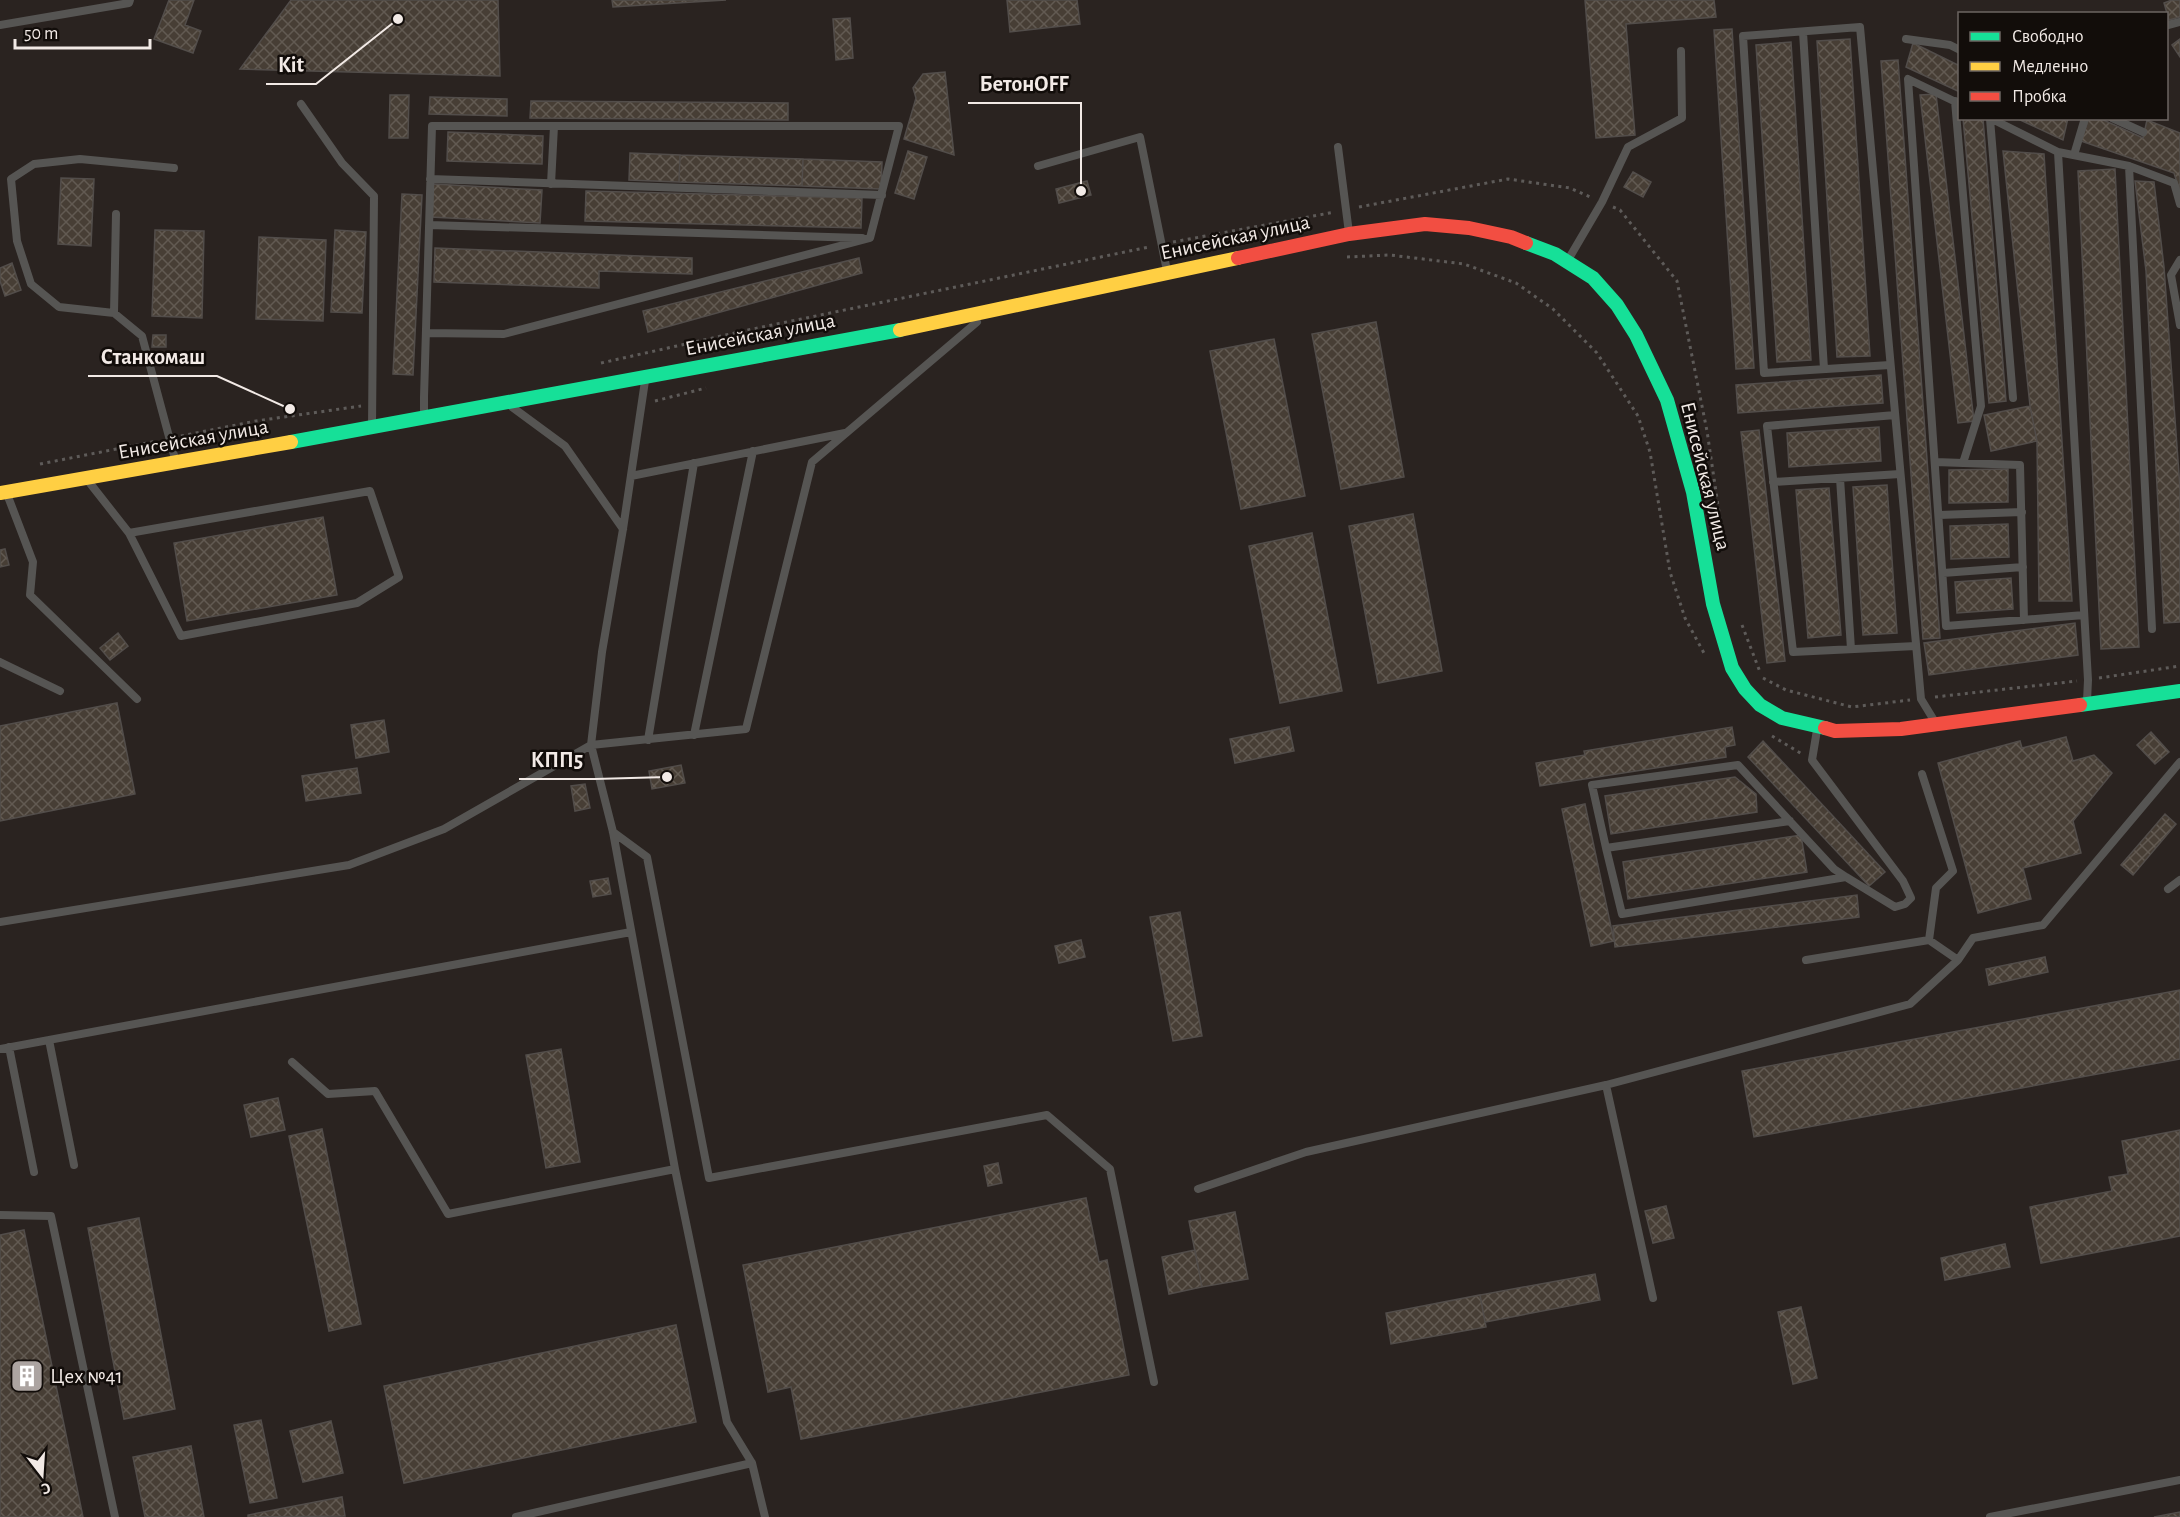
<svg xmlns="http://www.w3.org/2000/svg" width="2180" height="1517" font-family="'Alegreya Sans',sans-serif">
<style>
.building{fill:url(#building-cross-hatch);stroke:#524d4a;stroke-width:1.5}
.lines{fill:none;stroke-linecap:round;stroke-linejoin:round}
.path{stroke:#5e5b59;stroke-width:3;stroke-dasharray:3 4.5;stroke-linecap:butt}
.lane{stroke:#565553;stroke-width:8}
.fast{stroke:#16e098;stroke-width:14}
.slow{stroke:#ffcf43;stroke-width:14}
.jam{stroke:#f24e42;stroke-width:14}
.labels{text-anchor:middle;stroke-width:5;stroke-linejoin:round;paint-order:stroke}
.street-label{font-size:21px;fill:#f2eae6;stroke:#120d0a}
.poi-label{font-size:21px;fill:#f2eae6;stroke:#120d0a;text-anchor:start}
.leader{fill:none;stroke:#f2eae6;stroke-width:2}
.callout-dot{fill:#f2eae6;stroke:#120d0a;stroke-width:2}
.callout-label{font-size:22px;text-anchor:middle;font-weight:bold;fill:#f2eae6;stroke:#120d0a;stroke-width:5;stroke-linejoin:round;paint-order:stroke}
</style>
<defs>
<pattern id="building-cross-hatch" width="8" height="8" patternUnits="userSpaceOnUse" patternTransform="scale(1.5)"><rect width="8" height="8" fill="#473e35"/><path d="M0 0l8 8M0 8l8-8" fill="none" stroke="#625a52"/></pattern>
</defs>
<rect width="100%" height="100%" fill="#2a2320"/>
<path class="building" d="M169,0H194L185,25L201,31L193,53L154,39Z
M291,0H498L500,76L240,69Z
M612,0H726L613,7Z
M1007,0H1077L1080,24L1010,32Z
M1585,0H1714L1716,17L1626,24L1635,135L1596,138Z
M2172,0H2180V17L2169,20L2164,3Z
M850,18L853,58L836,60L833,19Z
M1732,29L1754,368L1736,369L1714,30Z
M1850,39L1870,356L1837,357L1817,41Z
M2180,39V57L2172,45Z
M1791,42L1811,360L1777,362L1756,45Z
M1913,43L1960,66V92L1906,67Z
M1898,60L1940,638L1923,639L1881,61Z
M945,72L954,155L904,139L916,98L913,88L923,74Z
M1936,94L1974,421L1958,423L1920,95Z
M390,95H409L408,138H389Z
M430,97L507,99V116L429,114Z
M531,101L788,103V120L530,118Z
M1963,118L1983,119L2006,401L1989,403Z
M2016,118H2068L2063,140Z
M2089,118H2099L2143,138L2147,120L2180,133V192L2174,173L2081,141Z
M448,132L543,136L542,164L447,161Z
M908,151L927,157L914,199L895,193Z
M2003,151L2044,154L2072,601H2039L2037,441L2030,406Z
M630,153L680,155L679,182L629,180Z
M680,155L803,159L802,186L679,182Z
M803,159L882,162L881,189L802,186Z
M2115,169L2139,647L2101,649L2078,171Z
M1633,172L1651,182L1643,197L1624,187Z
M61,178L94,179L91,246L58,244Z
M1087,181L1091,195L1059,203L1056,189Z
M2135,181L2154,182L2164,267L2180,488V622L2164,623L2146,271Z
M433,184L542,190L540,223L431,217Z
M586,191L862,198L861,228L585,221Z
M402,194L422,195L413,375L393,374Z
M155,230L204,231L202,318L152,316Z
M335,230L366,232L362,313L331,312Z
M259,237L326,240L323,321L256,319Z
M435,248L692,258V274L599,271V288L434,282Z
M859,258L862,273L648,332L643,311Z
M12,263L21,290L5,296L0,281V268Z
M1376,322L1404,477L1341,489L1312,334Z
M153,335H166V347H152Z
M1274,339L1305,496L1241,509L1210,351Z
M1881,375L1883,403L1738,413L1736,385Z
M2030,406L2037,441L1991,451L1984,415Z
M1879,427L1881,461L1789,467L1787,433Z
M1759,430L1785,661L1767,663L1741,432Z
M2008,469V502L1949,503V470Z
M1887,485L1897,633L1863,635L1853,487Z
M1829,488L1841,635L1808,638L1796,490Z
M1413,514L1442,671L1378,683L1349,526Z
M323,517L337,595L187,621L174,543Z
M2008,524L2009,557L1951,559L1950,526Z
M1312,533L1342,691L1280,703L1249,546Z
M5,549L9,565L0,567V550Z
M2011,578L2013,609L1957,613L1955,582Z
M2075,623L2078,655L1929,675L1924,643Z
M118,633L128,646L110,660L100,648Z
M117,703L135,794L0,821V726Z
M384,720L389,752L356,758L351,725Z
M1289,727L1294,751L1235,763L1230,739Z
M1732,727L1735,745L1725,747L1726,757L1540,786L1536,763L1585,755L1584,751Z
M2151,732L2169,752L2155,764L2137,745Z
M2066,737L2073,761L2094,755L2112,773L2073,821L2081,853L2023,868L2031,899L1978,913L1938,763L2020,741L2022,748Z
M1763,741L1885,872L1869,886L1748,757Z
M681,765L685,783L652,789L649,771Z
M357,768L361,793L306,801L302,776Z
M1735,777L1756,794L1757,812L1611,834L1605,796Z
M585,784L590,808L575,811L571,786Z
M1585,804L1614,941L1591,946L1562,809Z
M2165,814L2176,824L2133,875L2121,865Z
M1801,835L1807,872L1628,899L1623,862Z
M608,878L611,894L593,897L590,881Z
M1857,895L1859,917L1615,947L1613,926Z
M1180,912L1202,1036L1173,1041L1150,917Z
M1081,940L1085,957L1059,963L1055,946Z
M2045,957L2048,972L1989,985L1986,969Z
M2180,990V1059L1754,1137L1742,1071Z
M561,1049L580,1162L546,1168L526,1055Z
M278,1098L285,1130L251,1137L244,1105Z
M322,1129L361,1324L329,1331L289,1136Z
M2180,1130V1236L2041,1263L2030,1207L2112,1191L2109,1177L2128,1174L2122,1141Z
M998,1163L1002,1183L988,1186L984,1166Z
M1086,1198L1099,1262L1107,1260L1129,1375L801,1439L791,1387L768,1392L743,1265Z
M1666,1206L1674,1238L1653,1243L1645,1211Z
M1235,1212L1248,1279L1202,1287L1189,1221Z
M139,1218L175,1409L124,1419L88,1228Z
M24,1230L83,1517H0V1235Z
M2005,1244L2010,1267L1945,1280L1941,1258Z
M1195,1250L1202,1287L1169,1294L1162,1257Z
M1595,1274L1600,1300L1485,1322L1480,1295Z
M1480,1295L1486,1327L1391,1344L1386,1313Z
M1801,1307L1817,1378L1793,1384L1778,1312Z
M676,1325L696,1422L404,1483L384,1386Z
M261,1420L277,1498L250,1503L234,1425Z
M331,1421L343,1473L303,1482L290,1431Z
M191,1446L204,1517H145L133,1457Z
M342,1497L345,1516L248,1517V1515Z
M2180,1512V1517H2154Z"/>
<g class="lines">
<path class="path" d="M1359,207L1508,179L1570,188L1590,197
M1613,207L1620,210L1677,281L1707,431L1720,519
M1173,242L1335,212
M1347,257L1390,255L1464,264L1516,283L1553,309L1597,353L1638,416L1650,452L1670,572L1685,618L1705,655
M601,363L748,330L1149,247
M655,401L706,388
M181,436L256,421L361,406
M40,464L157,441
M1742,625L1760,672
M1763,678L1786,690L1852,707L1910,700
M2099,678L2180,666
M1935,697L2077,681
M1772,736L1802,754"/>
<path class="lane" d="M0,25L129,3L130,0
M2168,25L2180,22
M1803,32L1824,369
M1906,39L1950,45L1960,50
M1955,101L1981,406L1963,463
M301,104L342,163L374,196L372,427
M1960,104L1908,79L1946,626L2084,615
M1990,118L2058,152L2129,166L2174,183L2180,204
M2112,118L2143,132
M1990,119L2013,398
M1338,147L1349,233
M2058,152L2088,680L2087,701
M2074,155L2085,118
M1038,166L1140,137L1167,271
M2129,166L2152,629
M174,168L80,159L34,164L11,179L17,241L31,284L59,307L114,313L142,336L175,459
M430,179L882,195
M551,184L554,126
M429,225L862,238
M1568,260L1602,202L1628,147L1682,118L1681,51
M2180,260L2171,275L2180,325
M114,313L116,214
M1890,365L1764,373L1743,36L1860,27L1921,699L1935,722
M645,381L623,529L602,652L591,745L613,832L675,1169L727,1422L752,1463L765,1517
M512,407L565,446L623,529
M1895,415L1767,426L1793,652L1916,646
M424,417V397L432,126H899L870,238L504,334L426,333
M1935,462L2020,465L2024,620
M631,476L845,433
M1840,478L1851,649
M89,482L129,533L370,491L399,577L357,603L181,636L129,533
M1773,482L1900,474
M7,494L33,562L30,595L137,699
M1939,515L2022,512
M1943,573L2023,567
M0,662L60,691
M694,735L753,451
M648,740L694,463
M1790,821L1606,848L1622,914L1846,877L1895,907L1905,904L1911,898L1903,881L1812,760L1817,730
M613,832L647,857L709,1178L1047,1115L1110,1169L1154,1382
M1606,848L1592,785L1738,765L1834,869L1846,877
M2168,889L2180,880
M0,922L349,865L444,829L591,745L746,729L812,462L977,322
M1929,940L1958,960
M1806,960L1929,940L1936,888L1953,871L1922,774
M49,1040L74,1165
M9,1047L34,1172
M0,1049L631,932
M292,1062L328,1094L375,1091L448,1214L675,1169
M1606,1085L1653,1298
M1198,1189L1306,1152L1606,1085L1910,1004L1958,960L1973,938L2043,925L2180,762
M0,1215L51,1216L115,1517
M516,1517L752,1463
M1990,1517L2180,1480"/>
<path class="fast" d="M1526,243L1555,254L1593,278L1617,305L1636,335L1667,400L1693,492L1713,604L1732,668L1745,689L1760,705L1782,718L1825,728
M291,442L900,330
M2080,705L2180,691"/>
<path class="slow" d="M900,330L1238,258
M0,493L291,442"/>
<path class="jam" d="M1238,258L1349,234L1425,224L1469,228L1511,237L1526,243
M1825,728L1835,731L1901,729L2080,705"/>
</g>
<defs>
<g id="building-square" transform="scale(1.725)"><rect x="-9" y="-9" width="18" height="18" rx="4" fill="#aca4a1" stroke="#120d0a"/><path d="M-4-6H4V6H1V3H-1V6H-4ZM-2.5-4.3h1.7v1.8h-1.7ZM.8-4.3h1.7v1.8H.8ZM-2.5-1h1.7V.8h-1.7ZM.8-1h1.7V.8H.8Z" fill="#fff"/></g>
</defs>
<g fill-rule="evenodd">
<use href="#building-square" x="27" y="1376"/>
</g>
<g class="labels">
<g class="street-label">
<text transform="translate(1235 237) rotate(-12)" y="7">Енисейская улица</text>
<text transform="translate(760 334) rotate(-11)" y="7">Енисейская улица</text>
<text transform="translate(193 439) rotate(-10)" y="7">Енисейская улица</text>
<text transform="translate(1706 476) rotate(76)" y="7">Енисейская улица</text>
</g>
<g class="poi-label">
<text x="50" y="1383">Цех №41</text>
</g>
</g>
<path class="leader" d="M398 19L316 84H266M1081 191L1081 103H968M290 409L217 376H88M667 777L595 779H519"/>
<g class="callout-dot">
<circle cx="398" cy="19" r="6"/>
<circle cx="1081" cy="191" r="6"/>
<circle cx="290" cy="409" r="6"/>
<circle cx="667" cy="777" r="6"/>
</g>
<g class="callout-label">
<text x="291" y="72">Kit</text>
<text x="1024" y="91">БетонOFF</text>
<text x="153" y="364">Станкомаш</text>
<text x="557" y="767">КПП5</text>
</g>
<rect x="1958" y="12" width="210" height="108" fill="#120d0a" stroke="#6c6562" stroke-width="1.5"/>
<rect x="1970" y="32" width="30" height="9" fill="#16e098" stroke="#6c6562" stroke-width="1.5"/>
<text x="2012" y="42" font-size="18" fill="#f2eae6">Свободно</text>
<rect x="1970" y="62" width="30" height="9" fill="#ffcf43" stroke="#6c6562" stroke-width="1.5"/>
<text x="2012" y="72" font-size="18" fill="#f2eae6">Медленно</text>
<rect x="1970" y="92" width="30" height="9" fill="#f24e42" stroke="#6c6562" stroke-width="1.5"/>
<text x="2012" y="102" font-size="18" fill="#f2eae6">Пробка</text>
<g transform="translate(42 1475) rotate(163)" stroke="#120d0a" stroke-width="4.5" paint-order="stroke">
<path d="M0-4.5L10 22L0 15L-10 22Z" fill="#f2eae6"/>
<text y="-9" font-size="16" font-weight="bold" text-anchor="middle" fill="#f2eae6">С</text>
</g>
<path d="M15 39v9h135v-9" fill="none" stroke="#f2eae6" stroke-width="3"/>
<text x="24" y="39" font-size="18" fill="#f2eae6" stroke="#120d0a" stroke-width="4.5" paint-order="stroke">50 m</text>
</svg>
